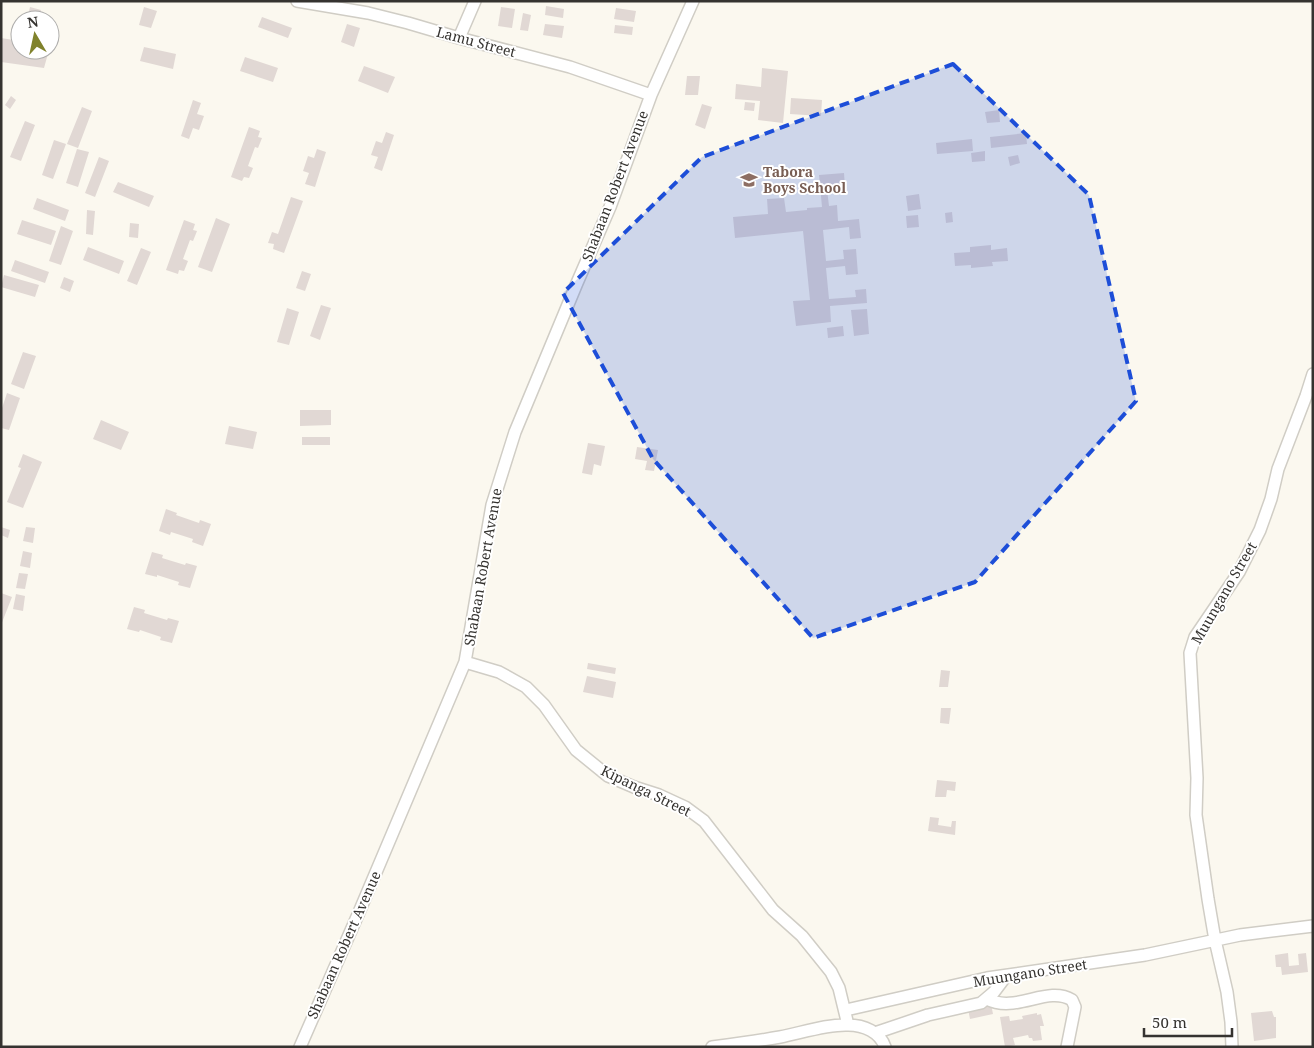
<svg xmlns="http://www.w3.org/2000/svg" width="1314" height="1048" font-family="'Noto Serif',serif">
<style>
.building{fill:#e1d8d4}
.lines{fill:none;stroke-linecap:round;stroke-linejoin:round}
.minor-casing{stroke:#d0cdc5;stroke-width:14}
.minor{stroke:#fff;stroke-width:11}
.marked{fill:#1d4ed8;fill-opacity:0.2;stroke:#1d4ed8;stroke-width:4;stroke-dasharray:10 6;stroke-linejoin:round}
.labels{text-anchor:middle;stroke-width:4;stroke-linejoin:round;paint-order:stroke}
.street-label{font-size:14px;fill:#353330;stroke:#fff}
.education-label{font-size:14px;font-weight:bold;fill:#785e54;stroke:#fff;text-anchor:start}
</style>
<rect width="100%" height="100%" fill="#fbf8ef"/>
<path class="building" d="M546,6L564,9L563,18L545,15Z
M30,7L41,10L39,17L49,20H27Z
M144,7L157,11L151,28L139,25Z
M501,7L515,9L512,28L498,26Z
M616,8L636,11L634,22L614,19Z
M523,13L531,15L528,31L520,30Z
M262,17L292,28L288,38L258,27Z
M347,24L360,28L354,47L341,42Z
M545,24L564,26L562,38L543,35Z
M615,25L633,27L632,35L614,33Z
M1,38L20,41V50H49L44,68L1,62Z
M144,47L176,54L173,69L140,61Z
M245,57L278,68L273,82L240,71Z
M364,66L395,77L388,93L358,81Z
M762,68L788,71L783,123L758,120L760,101L735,99L736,84L761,87Z
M687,76H700L698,95H685Z
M11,96L16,100L10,109L5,105Z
M791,98L822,100L821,116L790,114Z
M193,100L201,103L197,114L204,116L199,130L193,128L189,139L181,136Z
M745,102L755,103L754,111L744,110Z
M702,104L712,107L705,129L695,125Z
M82,107L92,111L78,148L67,144Z
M999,110L1000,122L987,123L985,112Z
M25,121L35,125L21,161L10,157Z
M249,127L260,131L258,137L262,138L258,148L255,147L248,166L253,168L249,178L244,177L242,181L231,177Z
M386,132L394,135L382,171L374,168L378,157L371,155L376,141L382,143Z
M1026,133L1027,144L991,148L990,137Z
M972,139L973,151L937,154L936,143Z
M54,140L66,144L53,179L42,175Z
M77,149L89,152L78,187L66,183Z
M317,149L326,152L315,187L305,184L309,173L303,171L308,156L314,158Z
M985,151V161L972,162L971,153Z
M1018,155L1020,163L1010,166L1008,157Z
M99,157L109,161L95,197L85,193Z
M844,173L845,187L827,189L829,206L837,205L838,221L859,219L861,238L850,239L849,227L823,230L826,261L844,259L843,250L856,249L858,274L846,275L845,266L826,268L829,299L856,297L855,290L866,289L867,303L830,306L831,322L796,326L793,301L810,300L803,231L735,238L733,217L768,214L767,199L784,198L786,212L807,210V208L822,207L819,175Z
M118,182L154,196L149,207L113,192Z
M919,194L921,209L908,211L906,196Z
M291,197L303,201L284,253L273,249L274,244L268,243L272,232L278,234Z
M37,198L69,210L65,221L33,209Z
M87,210L95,211L93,235L86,234Z
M952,212L953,222L946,223L945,213Z
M918,215L919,227L907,228L906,216Z
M216,218L230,224L212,272L198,267Z
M22,220L56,231L51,245L17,234Z
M184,220L195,224L193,230L197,231L193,241L190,240L183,259L188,261L184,271L179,270L178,274L166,270Z
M130,223L139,224L138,238L129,237Z
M61,226L73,231L61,265L49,261Z
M991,245V250L1007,248L1008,261L992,262L993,266L971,268V265L955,266L954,253L970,252V247Z
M88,247L124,261L119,274L83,260Z
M141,248L151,252L137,285L127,281Z
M15,260L49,272L45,283L11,271Z
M302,271L311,274L305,291L296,288Z
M4,275L39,285L35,297L1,287Z
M64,277L74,281L70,292L60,288Z
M321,305L331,308L320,340L310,336Z
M287,308L299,312L289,345L277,342Z
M867,309L869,334L854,336L851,310Z
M843,326L844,336L828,338L827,328Z
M23,352L36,356L24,389L11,384Z
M7,393L20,398L9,430L1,428V411Z
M300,410H331V425L300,426Z
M101,420L129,432L121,450L93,439Z
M229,426L257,432L253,449L225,444Z
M302,437H330V445H302Z
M588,443L605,446L601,466L594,464L592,475L582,473Z
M637,447L658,450L654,471L645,470L647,461L635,459Z
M23,454L42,462L23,508L7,502L21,468L18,467Z
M166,509L177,513L176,515L199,523L200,520L211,524L203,546L192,542L193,539L171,532L170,535L159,531Z
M1,527L10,530L8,538L1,535Z
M26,527L35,528L33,543L23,541Z
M23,551L32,553L30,568L20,566Z
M152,552L163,555L162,558L185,565L186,563L197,566L190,588L178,585L179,582L157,575V577L145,574Z
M19,573L28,574L25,589L16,588Z
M1,593L12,597L1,625Z
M16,594L25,596L23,611L13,609Z
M134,607L145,610L144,613L167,620L168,618L179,621L172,643L160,640L161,637L140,630L139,632L127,629Z
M588,663L616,668L615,674L587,669Z
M941,670L950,671L948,687H939Z
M587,676L616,682L613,698L583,692Z
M941,708H951L949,724L940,723Z
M937,780L956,782L955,791L947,790L946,797H935Z
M930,817L939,818L938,825L951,827L952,821H956L955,835L928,831Z
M1288,953L1289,966L1299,965L1298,954L1306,953L1308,972L1282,975L1281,967H1276L1275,955Z
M991,1004L993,1014L970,1019L968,1009Z
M1272,1011L1274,1017H1276V1038L1254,1041L1251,1013Z
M1037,1013V1015L1041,1014L1044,1026H1040L1042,1040L1033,1041L1032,1038H1029L1028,1035L1013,1038L1015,1045L1005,1047L1000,1017L1009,1016L1010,1021L1023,1019L1022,1016Z"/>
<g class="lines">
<g class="minor-casing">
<path id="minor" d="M297,1L368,13L408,23L459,38L570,67L651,95
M459,38L475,1
M465,662L499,672L526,687L544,705L576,750L608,776L634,787L659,795L685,807L704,821L773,910L802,936L831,972L839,988L848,1025
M987,999C1016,1014 1047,985 1072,1000L1075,1007L1067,1047
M846,1010L987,978L1145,955L1240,935L1313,926
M875,1033L928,1015L981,1003L994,992L1006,976
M300,1047L360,910L465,662L492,505L515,432L577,283L610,207L651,95L693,1
M712,1047C735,1044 758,1041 780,1037C801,1033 827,1024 848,1025C864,1025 880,1032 885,1047
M1232,1047L1231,1022L1227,992L1215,940L1208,899L1196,815L1197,778L1190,653L1195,637L1239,572L1260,530L1271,499L1278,469L1306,396L1313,374"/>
</g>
<use href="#minor" class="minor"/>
</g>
<path class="marked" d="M953,64L1089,195L1136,401L975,582L813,638L653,459L563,293L702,157Z"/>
<defs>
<g id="school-bare" transform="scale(1.35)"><path d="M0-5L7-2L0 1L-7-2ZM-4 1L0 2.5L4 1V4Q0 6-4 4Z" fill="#8d6e63" stroke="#fff" stroke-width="2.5" paint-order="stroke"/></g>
</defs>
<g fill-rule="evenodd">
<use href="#school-bare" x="749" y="180"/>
</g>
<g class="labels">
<g class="street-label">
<text transform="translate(476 42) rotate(15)" y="5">Lamu Street</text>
<text transform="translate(615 186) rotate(-69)" y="5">Shabaan Robert Avenue</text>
<text transform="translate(483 567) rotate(-80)" y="5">Shabaan Robert Avenue</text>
<text transform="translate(1224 593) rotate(-60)" y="5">Muungano Street</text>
<text transform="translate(646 791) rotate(26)" y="5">Kipanga Street</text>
<text transform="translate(344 945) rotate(-66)" y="5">Shabaan Robert Avenue</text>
<text transform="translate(1030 973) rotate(-9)" y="5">Muungano Street</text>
</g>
<g class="education-label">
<text x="763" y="177">Tabora<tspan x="763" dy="16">Boys School</tspan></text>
</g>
</g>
<rect width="1314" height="1048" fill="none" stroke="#353330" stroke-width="5"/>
<g transform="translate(35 35) rotate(351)"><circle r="24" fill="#ffffff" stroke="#aeadac"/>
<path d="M0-4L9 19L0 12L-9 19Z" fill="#80822c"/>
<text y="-8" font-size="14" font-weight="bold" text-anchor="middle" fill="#353330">N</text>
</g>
<path d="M1144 1028v8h88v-8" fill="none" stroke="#353330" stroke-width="2.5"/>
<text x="1152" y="1028" font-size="15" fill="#353330" stroke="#ffffff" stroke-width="4" paint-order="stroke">50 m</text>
</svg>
